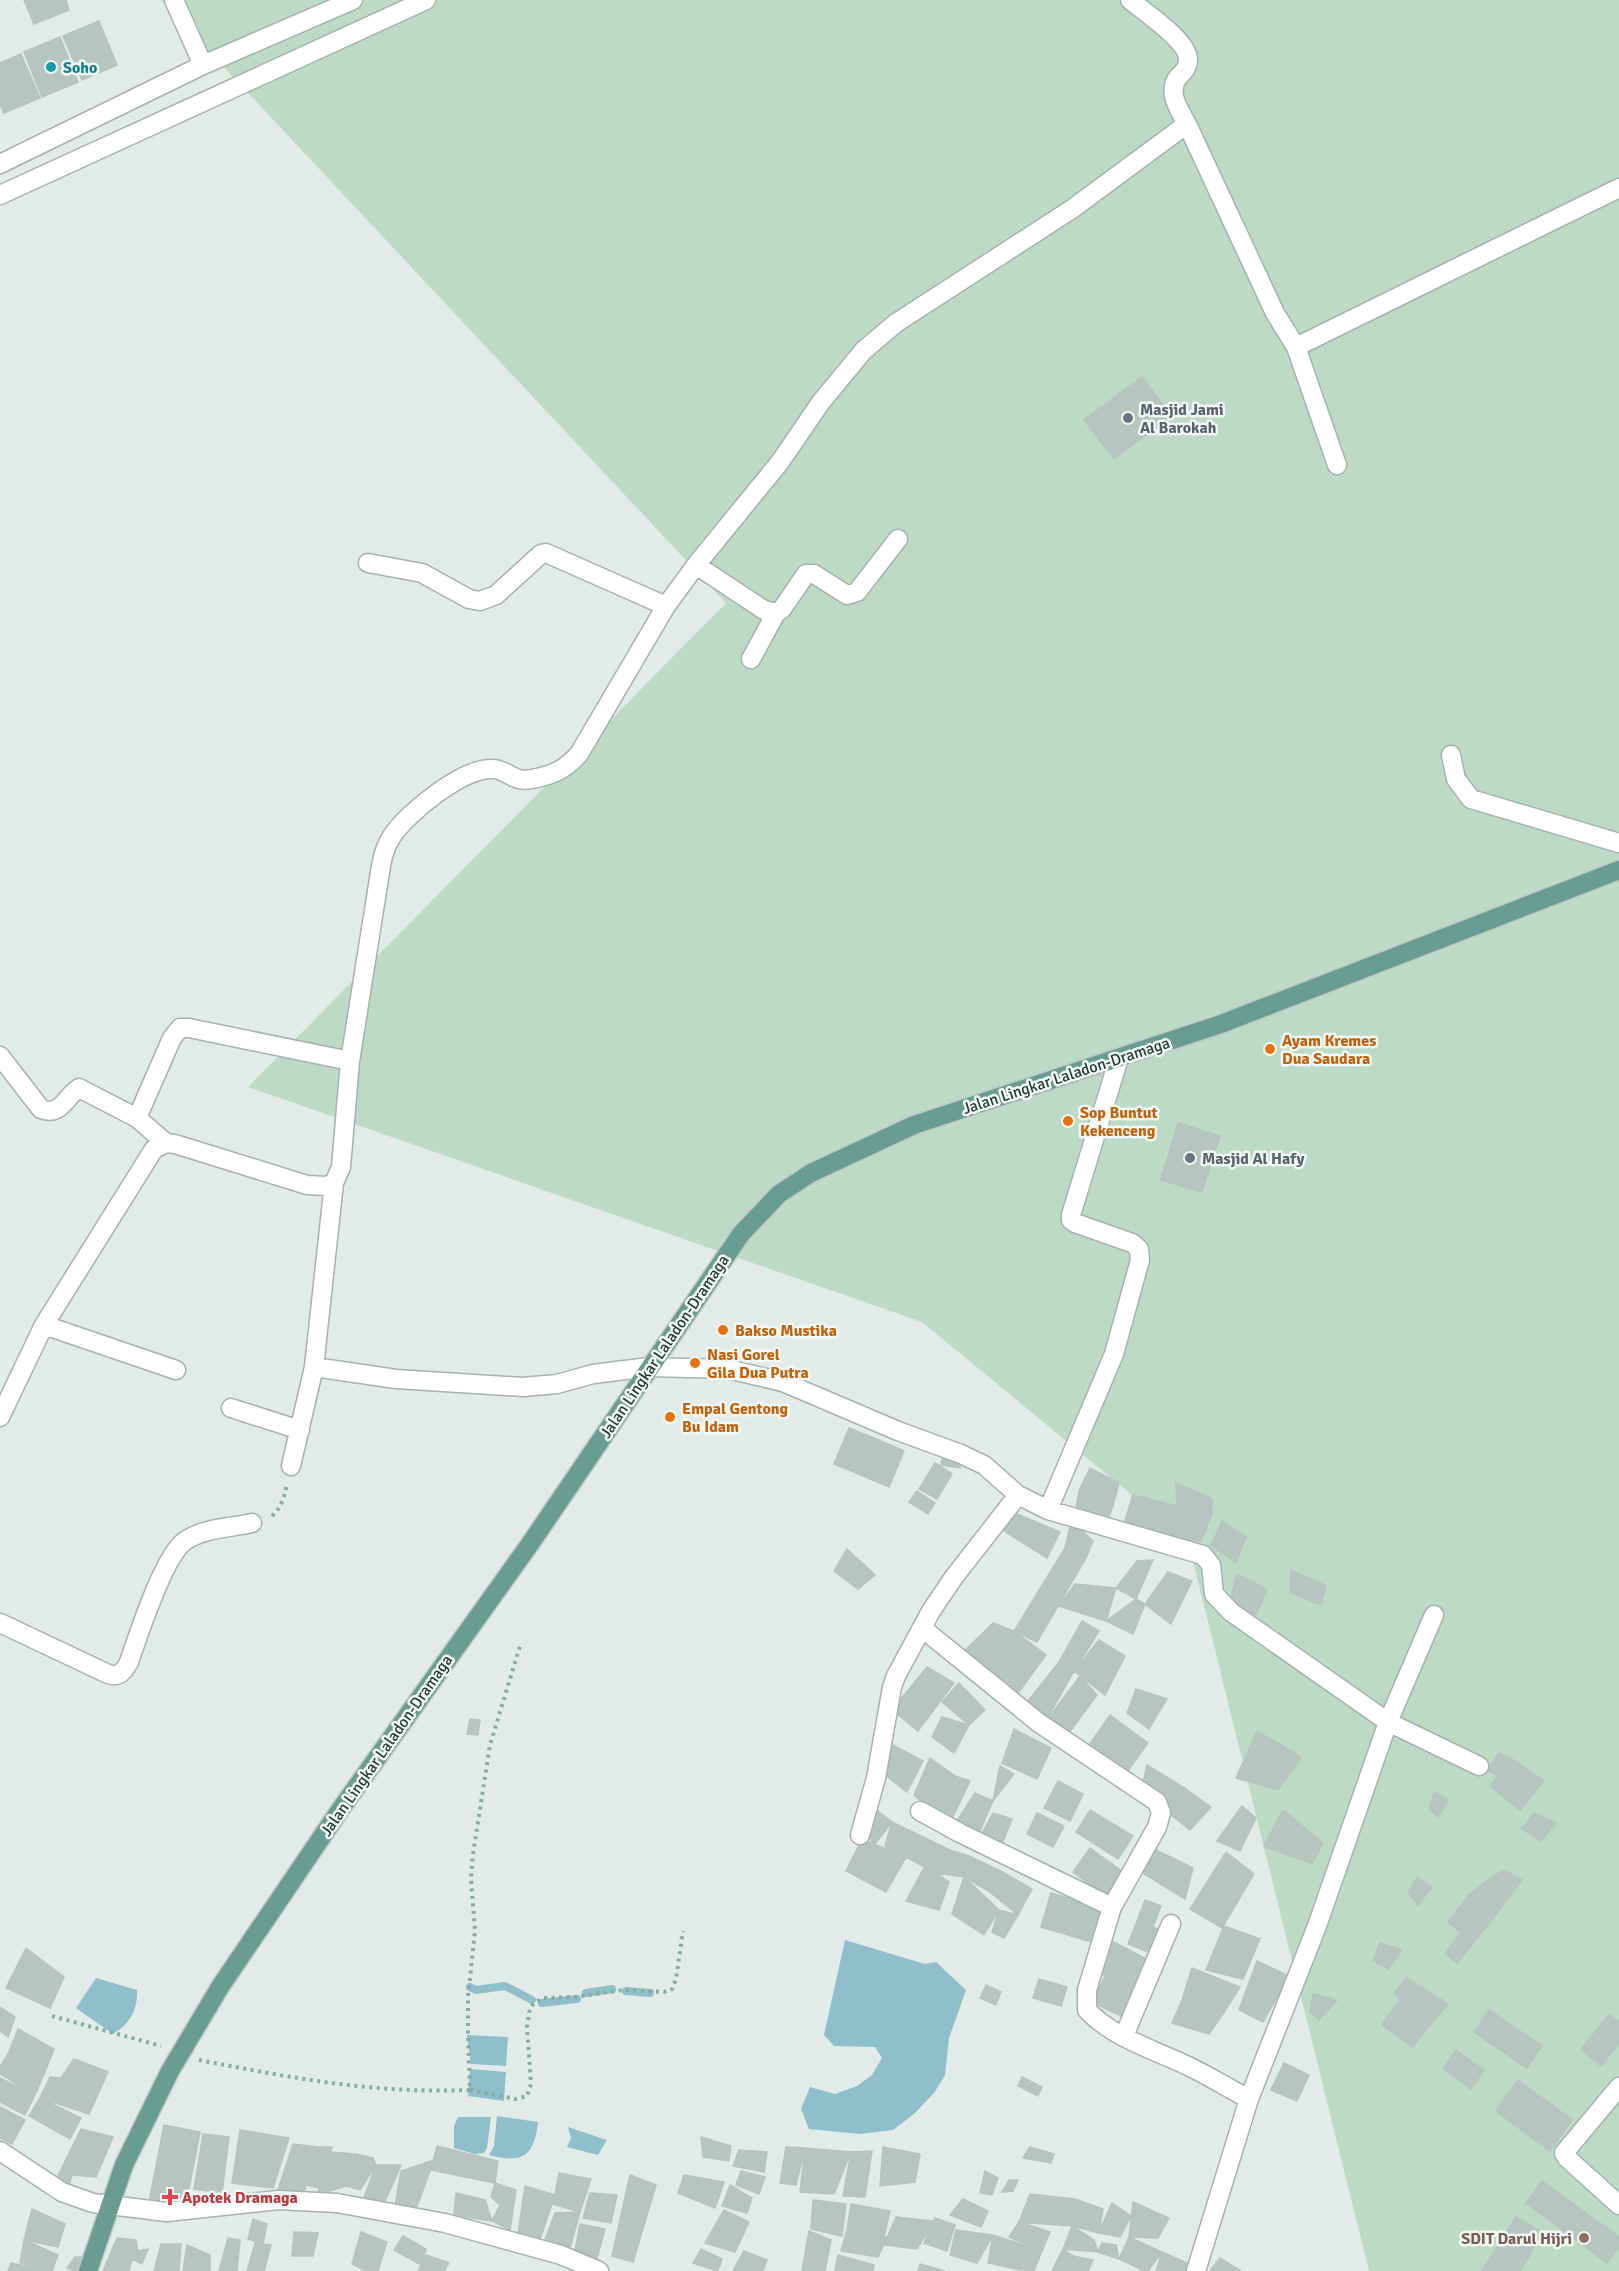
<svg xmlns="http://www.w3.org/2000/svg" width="1619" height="2271" font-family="Signika,sans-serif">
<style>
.green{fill:#bcdac6}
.water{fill:#8ebfcb}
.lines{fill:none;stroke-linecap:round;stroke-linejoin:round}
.stream{stroke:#8ebfcb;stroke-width:8}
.building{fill:#b7c5c0;stroke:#b5c4be;stroke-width:1.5}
.minor-casing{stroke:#a5b2ae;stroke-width:21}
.tertiary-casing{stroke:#a5b2ae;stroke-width:21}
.primary-casing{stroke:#c1c8c6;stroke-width:21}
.path{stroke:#85aca2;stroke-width:4;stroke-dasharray:3 4.5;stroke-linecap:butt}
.minor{stroke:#fff;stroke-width:18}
.tertiary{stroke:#fff;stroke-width:18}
.primary{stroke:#6a9d92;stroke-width:18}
.culture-dot{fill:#0f9aa8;stroke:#f2f8f5;stroke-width:2}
.worship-dot{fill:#6b7280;stroke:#f2f8f5;stroke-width:2}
.food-dot{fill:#e8710a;stroke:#f2f8f5;stroke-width:2}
.health-dot{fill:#e0444e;stroke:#f2f8f5;stroke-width:2}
.education-dot{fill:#8d6e63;stroke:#f2f8f5;stroke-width:2}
.labels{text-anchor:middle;stroke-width:5;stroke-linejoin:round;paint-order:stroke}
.culture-label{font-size:16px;font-weight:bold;fill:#0d838f;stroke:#f2f8f5;text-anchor:start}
.worship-label{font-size:16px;font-weight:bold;fill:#5b616d;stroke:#f2f8f5;text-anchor:start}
.food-label{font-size:16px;font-weight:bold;fill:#c56008;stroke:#f2f8f5;text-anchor:start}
.street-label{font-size:16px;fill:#233a35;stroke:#f2f8f5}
.health-label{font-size:16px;font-weight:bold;fill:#be3a42;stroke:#f2f8f5;text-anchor:start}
.education-label{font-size:16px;font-weight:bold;fill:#785e54;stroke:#f2f8f5;text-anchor:end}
</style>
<rect width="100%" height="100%" fill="#e2ebe7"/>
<path class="green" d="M161,0H1619V2271H1369L1188,1541L922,1322L248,1087L726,603Z"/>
<path class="water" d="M845,1940L925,1964L936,1962L966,1990L949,2038L945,2075L934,2093L914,2114L893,2130L860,2134L809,2129L801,2109L810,2087L835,2094L857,2086L872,2075L882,2058L875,2047L834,2046L824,2035Z
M96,1978L137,1990C138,2009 130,2024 113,2034L76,2008Z
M467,2035L508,2037L506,2066L471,2064Z
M470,2069L506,2072L504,2101L468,2096Z
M497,2116L538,2122C534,2156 524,2164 489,2155L494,2146Z
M458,2117H491L487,2148L484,2153L475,2154L454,2148V2126Z
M568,2127L607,2140L598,2155L567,2147L571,2138Z"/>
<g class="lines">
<path class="stream" d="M470,1987L476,1990L505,1986L532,2000
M626,1991L650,1993
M586,1993L612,1989
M542,2003L577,1999"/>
</g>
<path class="building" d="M24,0H66L69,10L34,24Z
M99,21L117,65L82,80L63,36Z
M60,37L78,82L42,97L24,52Z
M21,54L40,98L4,113L0,104V63Z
M1142,377L1171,416L1114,459L1084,420Z
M1178,1123L1220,1136L1202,1192L1161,1180Z
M849,1428L869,1436L854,1472L834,1464Z
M869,1436L904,1451L889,1487L854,1472Z
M943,1453L962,1456L960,1468L941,1465Z
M935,1463L952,1474L937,1499L919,1489Z
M1090,1468L1119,1483L1113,1506L1079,1491Z
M1176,1483L1212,1499V1514L1177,1506Z
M917,1491L935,1503L928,1514L909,1502Z
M1079,1491L1113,1506L1106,1525L1075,1514Z
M1133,1495L1177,1506L1161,1541L1124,1523Z
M1177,1506L1212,1514L1201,1541H1161Z
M1012,1512L1060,1532L1047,1558L996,1526Z
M1071,1521L1093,1541L1086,1558L1065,1548Z
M1222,1521L1246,1537L1236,1562L1211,1546Z
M1065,1548L1086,1558L1037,1642L1014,1631Z
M847,1549L875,1575L858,1589L834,1571Z
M1153,1560L1136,1599L1116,1588L1137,1561Z
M1291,1570L1326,1586L1321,1605L1290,1592Z
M1168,1572L1192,1581L1171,1624L1145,1604Z
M1237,1574L1267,1589L1256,1615L1230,1601Z
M1075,1584L1116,1588L1106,1621L1059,1606Z
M1136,1599L1145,1604L1133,1634L1106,1621Z
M1082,1621L1099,1631L1074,1671L1059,1662Z
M993,1623L1014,1631L987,1672L959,1656Z
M1014,1631L1046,1655L1015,1697L987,1672Z
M1099,1640L1125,1656L1105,1695L1074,1671Z
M1059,1662L1074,1671L1044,1724L1024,1706Z
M927,1667L954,1683L918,1731L892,1710Z
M1080,1676L1097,1695L1068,1734L1044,1724Z
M959,1683L985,1710L969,1725L942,1702Z
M1136,1689L1167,1699L1149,1729L1127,1713Z
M1110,1715L1148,1743L1125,1775L1087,1748Z
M942,1717L969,1725L954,1753L932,1737Z
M470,1719L480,1720L478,1735L467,1734Z
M1014,1729L1051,1748L1037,1779L1002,1763Z
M1257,1731L1301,1757L1278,1790L1236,1778Z
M893,1745L923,1761L907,1792L884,1774Z
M1499,1753L1512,1759L1498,1776L1488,1770Z
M930,1758L955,1776L936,1815L914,1795Z
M1512,1759L1544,1781L1520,1810L1490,1786Z
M1147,1765L1186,1789L1167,1812L1142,1787Z
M1000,1766L1014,1774L993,1801Z
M955,1776L970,1781L949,1825L936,1815Z
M1058,1781L1083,1794L1070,1821L1044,1808Z
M1186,1789L1211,1807L1190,1830L1167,1812Z
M1434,1792L1448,1800L1438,1817L1429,1809Z
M975,1793L993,1801L976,1840L953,1827Z
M1242,1806L1256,1818L1240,1851L1217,1841Z
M874,1808L892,1822L875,1844L863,1832Z
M1090,1810L1133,1836L1118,1859L1076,1832Z
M1283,1810L1323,1843L1312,1864L1264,1846Z
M993,1813L1012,1819L1001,1847L980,1837Z
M1037,1813L1064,1826L1053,1847L1027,1834Z
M1534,1813L1556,1823L1541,1841L1522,1829Z
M892,1822L923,1837L906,1857L885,1846Z
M923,1837L950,1850L936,1873L906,1857Z
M862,1839L906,1857L886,1892L846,1871Z
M1090,1848L1127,1875L1109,1899L1073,1872Z
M950,1850L969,1856L964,1877L936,1873Z
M1156,1850L1193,1868L1185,1899L1141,1872Z
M1226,1852L1254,1874L1222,1928L1190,1909Z
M969,1856L1001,1871L990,1892L964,1877Z
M924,1868L936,1873L949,1882L939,1910L906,1901Z
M1504,1870L1522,1880L1513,1891L1492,1877Z
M1001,1871L1032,1889L1018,1915L990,1892Z
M964,1877L999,1910L984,1935L952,1914Z
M1417,1877L1432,1887L1418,1905L1408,1893Z
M1492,1877L1513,1891L1497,1913L1469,1895Z
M1051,1893L1105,1908L1095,1943L1041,1927Z
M1469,1895L1483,1905L1461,1933L1448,1922Z
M1145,1900L1161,1906L1153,1927L1137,1921Z
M1483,1905L1497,1913L1470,1947L1461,1933Z
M999,1910L1018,1915L1004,1938L992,1932Z
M1137,1921L1163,1931L1154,1954L1128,1944Z
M1224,1926L1260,1939L1243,1979L1206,1970Z
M1461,1933L1470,1947L1457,1963L1445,1954Z
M1110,1940L1154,1963L1140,1994L1094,1970Z
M1380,1943L1402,1950L1388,1969L1373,1961Z
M26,1948L64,1977L50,2008L6,1988Z
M1257,1961L1289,1976L1263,2022L1239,2010Z
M1192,1968L1240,1987L1223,2014L1182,2000Z
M1105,1976L1140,1994L1127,2019L1092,2002Z
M1406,1978L1448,2004L1430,2025L1394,1994Z
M1039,1979L1067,1987L1061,2006L1033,1998Z
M986,1985L1001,1992L996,2005L980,1998Z
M1313,1994L1337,2000L1319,2020L1310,2012Z
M1400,1999L1430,2025L1412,2047L1382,2025Z
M1182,2000L1223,2014L1209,2034L1172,2023Z
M0,2007L15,2017L8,2037L0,2031Z
M1489,2010L1542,2046L1527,2068L1474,2032Z
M1609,2014L1619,2022V2043L1601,2066L1581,2050Z
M18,2029L54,2049L45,2072L9,2052Z
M1456,2050L1484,2070L1471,2089L1443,2069Z
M9,2052L45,2072L35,2095L0,2074V2067Z
M74,2059L108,2072L89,2114L40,2098L50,2077L61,2078Z
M1284,2063L1309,2075L1297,2101L1271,2090Z
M1022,2077L1042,2087L1038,2096L1018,2086Z
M0,2078L35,2095L25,2115L0,2102Z
M1518,2080L1572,2120L1550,2151L1496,2111Z
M40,2098L81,2118L70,2139L29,2116Z
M0,2107L25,2120L12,2144L0,2138Z
M164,2125L200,2132L185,2209L149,2202Z
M81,2129L113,2137L96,2177L72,2175L69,2186H53Z
M240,2130L289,2138L273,2188L232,2183Z
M203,2134L229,2137L222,2193L194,2189Z
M701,2137L731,2146L729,2161L703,2157Z
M293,2144L317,2147L303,2196L278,2190Z
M437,2146L498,2161L495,2183L431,2170Z
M317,2147H332L319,2188L307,2185Z
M786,2147L805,2148L796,2185L780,2183Z
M883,2147L920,2154L915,2182L880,2186Z
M1030,2147L1054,2154L1051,2163L1023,2158Z
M805,2148L851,2152L834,2194L800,2192Z
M739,2150L767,2152L764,2172L733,2166Z
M872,2151L865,2197L843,2196L851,2152Z
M331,2152L356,2154L346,2186L317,2195Z
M356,2154L373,2158L376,2165L360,2190L346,2186Z
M434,2160L416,2209L395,2206L401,2171Z
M376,2165H401L383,2206L362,2203Z
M741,2171L765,2177L759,2194L736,2185Z
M985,2171L998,2178L992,2195L980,2193Z
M559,2173L591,2179L580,2212L553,2204Z
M630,2175L656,2185L633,2262L612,2256Z
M684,2175L724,2182L715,2208L678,2193Z
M1009,2180H1018L1013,2191L1002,2192Z
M1542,2181L1619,2237V2246L1607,2263L1526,2203Z
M495,2183L516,2190L510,2230L492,2221L500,2205L491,2197Z
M730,2185L752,2198L747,2213L722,2206Z
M525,2186L555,2195L538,2245L517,2240Z
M456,2193L485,2200L492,2221L454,2215Z
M590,2193L617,2195L611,2223L583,2218Z
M1030,2194L1075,2199L1072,2226L1019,2222Z
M963,2199L988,2211L981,2227L950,2215Z
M1075,2199L1103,2209L1099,2233L1072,2226Z
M813,2200L846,2204L842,2236L811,2229Z
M1133,2202L1169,2218L1158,2238L1129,2237Z
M1112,2203L1131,2216L1120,2237L1099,2233Z
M851,2204L890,2211L884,2237L847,2230Z
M32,2209L65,2224L58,2247L24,2240Z
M724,2210L749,2222L735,2252L705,2243Z
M580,2212L568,2255L542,2248L555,2213Z
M896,2217L934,2221L917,2249L884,2245Z
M1516,2217L1543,2233L1520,2271H1482Z
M935,2218L955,2225L947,2251L924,2243Z
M253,2219L267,2224L263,2244L248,2239Z
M1019,2222L1050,2232L1042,2251L1009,2237Z
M580,2224L605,2229L597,2258L575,2250Z
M1072,2226L1094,2240L1098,2252L1063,2249Z
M847,2230L887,2237L878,2257L841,2251Z
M956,2230L993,2235L977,2263L950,2255Z
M809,2231L831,2240L825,2271H802Z
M294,2232L318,2233L313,2256H292Z
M361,2232L387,2242L378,2271H366L352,2264Z
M993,2235L1042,2251L1034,2271H1025L988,2263Z
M403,2236L426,2249L421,2265L394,2250Z
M1129,2237L1162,2252L1148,2271H1144L1119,2259Z
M117,2238L136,2240L138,2251L148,2249L142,2264L132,2259L129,2271H103Z
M228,2238L240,2240L237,2271H219Z
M24,2240L58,2255L52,2271L20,2263Z
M255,2243L271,2245L264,2271H247Z
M1102,2243L1116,2245L1119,2259L1098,2252Z
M161,2244H181L179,2271H154Z
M187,2245L210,2255V2271H183Z
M701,2249L722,2259L718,2271L693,2263Z
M1063,2249L1073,2256V2271H1052Z
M744,2251L767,2260L763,2271H733Z
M1162,2252L1189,2264L1186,2271H1156Z
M426,2255L449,2263L444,2271H418Z
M838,2255L874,2265L873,2271H835Z
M1073,2256L1093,2260L1088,2271H1073Z
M75,2257H83V2271H74L67,2268Z
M1220,2258L1241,2271H1210Z
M11,2263L47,2271H8Z
M920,2264L945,2271H918Z"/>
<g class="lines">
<g class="minor-casing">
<path id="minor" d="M174,0L203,65
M1187,124L1275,313L1296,347L1619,188
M0,164L203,65L353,0
M0,195L426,0
M1296,347L1337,465
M368,563L422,573L469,599L480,601L496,595L541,554L546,553L666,606
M696,565L764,610L776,613L782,609L806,574H814L847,595L857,592L898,539
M751,659L776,613
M1451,755L1456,779L1471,799L1619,843
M0,1056L41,1109C61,1117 65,1097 79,1088L137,1118L166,1143
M137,1118L172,1038L180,1028H189L350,1061
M44,1325L176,1370
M314,1367L396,1379L523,1387L557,1384L593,1374L649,1367L727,1369L783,1382L898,1431L961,1454L984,1465L1018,1495L954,1577L931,1611L896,1676L892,1687L876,1778L860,1835
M231,1408L300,1430
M0,1417L44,1325L154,1149L166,1143L175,1144L307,1185L327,1186L334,1183L341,1167L350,1061L381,866C383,854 386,845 392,836C408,812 464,767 493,769C502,769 511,777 519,779C524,781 531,779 537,778C556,774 566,768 579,754L666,606L696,565L780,462L821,402L864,350L896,323L1072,209L1187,124C1179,110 1166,91 1179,76C1184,72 1188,67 1188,60C1189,41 1144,12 1130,0
M291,1466L314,1367L334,1183
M1018,1495L1048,1510L1114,1354L1140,1260L1139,1249L1132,1243L1075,1223L1071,1220V1215L1119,1058
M1048,1510L1203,1555L1211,1565L1214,1594L1231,1612L1388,1722L1479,1766
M0,1623L108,1674C119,1678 124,1671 129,1662C138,1636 164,1555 185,1541C203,1528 230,1528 252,1523
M922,1628L1039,1723L1157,1802L1161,1813L1157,1827L1112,1907L1087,1990V2010C1113,2038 1155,2050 1188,2066C1209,2076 1228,2088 1249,2099
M920,1811L960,1833L1112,1907
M1124,2036L1171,1924
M1619,2087L1564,2153L1567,2158L1619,2205
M1196,2271L1249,2099L1317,1926L1388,1722L1434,1615"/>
</g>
<g class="tertiary-casing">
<path id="tertiary" d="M0,2151L62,2192L93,2203L167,2212L278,2200L337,2203L445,2223L561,2255L599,2271"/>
</g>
<g class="primary-casing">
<path id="primary" d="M88,2271L124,2165L170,2071L220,1987L340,1810L530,1544L741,1234L779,1194L811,1173L914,1125L1221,1024L1619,870"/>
</g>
<path class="path" d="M272,1516C282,1507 284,1497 287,1484
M52,2016L161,2046
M199,2060C292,2078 375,2094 470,2090L468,2035V1997L475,1931L471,1879L473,1854L490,1745L520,1646
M470,2090L516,2099L527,2096L531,2084L527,2027L530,2008L534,2003L543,1998L575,1997L623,1990L664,1992L672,1989L676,1979L683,1931"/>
<use href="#minor" class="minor"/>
<use href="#tertiary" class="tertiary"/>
<use href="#primary" class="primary"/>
</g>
<circle class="culture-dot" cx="51" cy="67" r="6"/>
<g class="worship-dot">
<circle cx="1128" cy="418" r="6"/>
<circle cx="1190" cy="1158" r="6"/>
</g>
<g class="food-dot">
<circle cx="1270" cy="1049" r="6"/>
<circle cx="1068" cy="1121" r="6"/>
<circle cx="723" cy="1330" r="6"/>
<circle cx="695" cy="1363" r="6"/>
<circle cx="670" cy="1417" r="6"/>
</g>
<path class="health-dot" d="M167 2188h6v6h6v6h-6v6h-6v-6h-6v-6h6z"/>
<circle class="education-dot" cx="1584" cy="2238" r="6"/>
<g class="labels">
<g class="culture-label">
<text x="63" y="73">Soho</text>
</g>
<g class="worship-label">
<text x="1140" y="415">Masjid Jami<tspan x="1140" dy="18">Al Barokah</tspan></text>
<text x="1202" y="1164">Masjid Al Hafy</text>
</g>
<g class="food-label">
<text x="1282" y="1046">Ayam Kremes<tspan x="1282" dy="18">Dua Saudara</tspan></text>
<text x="1080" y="1118">Sop Buntut<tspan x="1080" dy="18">Kekenceng</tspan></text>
<text x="735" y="1336">Bakso Mustika</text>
<text x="707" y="1360">Nasi Gorel<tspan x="707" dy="18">Gila Dua Putra</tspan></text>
<text x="682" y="1414">Empal Gentong<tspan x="682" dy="18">Bu Idam</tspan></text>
</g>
<g class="street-label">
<text transform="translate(1066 1075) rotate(-18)" y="6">Jalan Lingkar Laladon-Dramaga</text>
<text transform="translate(664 1346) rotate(-56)" y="6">Jalan Lingkar Laladon-Dramaga</text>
<text transform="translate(386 1745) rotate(-55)" y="6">Jalan Lingkar Laladon-Dramaga</text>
</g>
<g class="health-label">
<text x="182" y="2203">Apotek Dramaga</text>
</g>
<g class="education-label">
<text x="1572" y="2244">SDIT Darul Hijri</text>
</g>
</g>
</svg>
